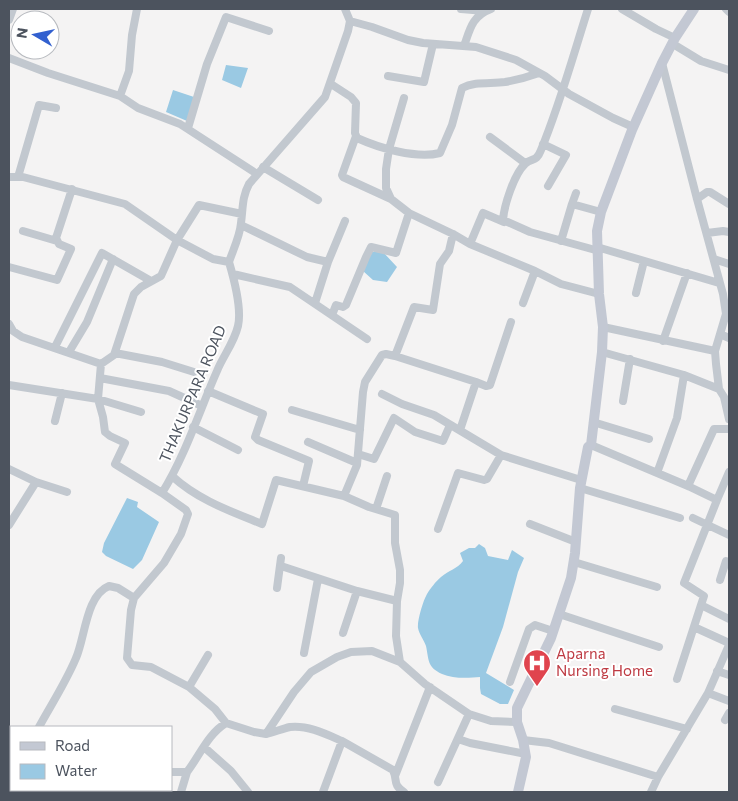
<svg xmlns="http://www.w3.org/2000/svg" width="738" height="801" font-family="Commissioner,sans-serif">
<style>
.water{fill:#9ac9e3}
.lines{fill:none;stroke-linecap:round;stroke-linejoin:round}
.street{stroke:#c2c8cf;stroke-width:8}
.secondary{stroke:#c3c8d3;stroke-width:10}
.labels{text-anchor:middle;stroke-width:4;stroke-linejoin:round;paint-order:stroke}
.street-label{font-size:15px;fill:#4c535e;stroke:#fff}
.health-label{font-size:15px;fill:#be3a42;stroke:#fff;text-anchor:start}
</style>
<rect width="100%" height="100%" fill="#f4f3f3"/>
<path class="water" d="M226,65L248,68L241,88L222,80Z
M173,90L194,97L187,121L166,112Z
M371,252H383L397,267L387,282L373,280L363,271Z
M127,498L138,502L137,507L159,522L142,560L133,569L106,556L102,552L104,543Z
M479,544L485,548L488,556L508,560L512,550L524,558L518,572L503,627L486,673L514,690L508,704H500L481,694L480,688V677C469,678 453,679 442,674C427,667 429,660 426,646C424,640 419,634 418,628C417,621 423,601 427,594C430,589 436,581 441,577C449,570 457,569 463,561L460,553L469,548H475Z"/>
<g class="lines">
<path class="street" d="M461,9L485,11
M588,9C573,56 560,104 541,150C536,163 532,157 525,164C514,174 504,206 503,220L530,232L599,251
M622,9L656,29L675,38
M726,9L729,12
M9,20L13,9
M350,21L372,27L408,40L423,43L476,47L516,60L545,76L569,94L613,118L633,127
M673,44L701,61L729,70
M464,46C470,29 472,16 491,9
M9,58L48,73L120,96L138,108L180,124L257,174
M662,63L697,199L723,294L726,314L715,351L716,364L719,389L724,397L729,419
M388,76L424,82L433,44
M331,84L351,97L356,103L355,133L357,138C379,148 416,159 440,153L452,125L462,88C475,81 491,84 505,82C517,80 528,77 539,73
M120,96L129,71L132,35L137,9
M404,98L389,149L386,169V188L391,199L409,213L453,234L470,244L535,271L561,284L599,294
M188,128L207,64L226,17L269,31
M356,136L342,175L343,177L391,199
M490,137L525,163
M543,144L566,155L548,186
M263,167L318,200
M9,177H23L125,204L177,240L213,259L229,262
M18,177L39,105L56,108
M697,199L707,192H710L729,204
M572,204L576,193
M241,225L307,257L328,262L315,303
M23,231L57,241
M707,233L723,231L729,232
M561,241L572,204L601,212
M470,244L483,213L504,222
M597,247L719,283
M714,259L729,264
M229,262C233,250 240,236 241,223C243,208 242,197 249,184L325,97L348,31L350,21L345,9
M328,262L345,221
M9,267L57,280L71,249L59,244L56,238L72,189
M233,274L290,287L367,339
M636,293L644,261
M523,303L535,271
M332,315L336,305L343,307L346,305L366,257L371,247L396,253L409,213
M9,324L13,331L22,337L101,364
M603,327L715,351
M720,334L729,338
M663,341L687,273
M55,347L102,253L151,281
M69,352L87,322L113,259
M602,352L684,375L719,389
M115,353L162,362L194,372
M395,356L476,382L460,430
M100,378L169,391L202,406
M476,382L486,386L490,385L511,322
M9,385L98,399L141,412
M208,391L263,414L255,437L258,440L309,461L303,486
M382,394L402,404L434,415L501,455
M623,401L630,359
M292,410L360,430
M55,421L62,393
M593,422L649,439
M193,427L238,450
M308,442L357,463
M591,445L688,486L717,500L684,583L704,596L701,605L729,619
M358,454L374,459L394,418L415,432L443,441L450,425
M9,469L36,482
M657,473L677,418L684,375
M172,476C198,500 230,511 262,524L276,480L344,496L369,507L395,515V543L400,570V583L397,601L396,636L400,662
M688,486L714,429H729
M580,488L680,518
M162,493L115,464L125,443L110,436L105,432L103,417L98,399L101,364L114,355L134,294L141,287L161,276L177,240L199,205L242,214
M344,496L357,465L363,392L365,382L382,355L386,354L395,356L414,307L433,310L440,264L449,251L453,234
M717,500L729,472
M376,509L387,476
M693,518L729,535
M530,524L576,542
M9,525L36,482L67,492
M438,529L458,473L484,480L487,479L501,455L581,480
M574,562L657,587
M281,566L357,591L397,601
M720,580L726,561
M277,588L281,558
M559,614L659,647
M694,627L729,643
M343,633L357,591
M304,653L318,579
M717,671L729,675
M677,679L701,605
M510,682L529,629L535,625L553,631
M189,687L208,655
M708,693L729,701
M615,709L687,729
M725,720L729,713
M226,723L215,709L189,687L151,667L132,665L127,658L131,610L134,598L164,563L181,534L188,514L186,510L162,493C185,456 199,412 217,371C223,356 234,343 238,326C242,309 234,279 229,262
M39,727C51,705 66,682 76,658C85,638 86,595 109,586L118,588L134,598
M266,734C274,732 282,729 290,727C308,725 326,734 342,741
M458,739L470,743L526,754
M523,740L549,743L658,777L708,693L729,645
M204,747L231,771L248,792
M171,772H187C200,755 208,734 226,723L254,732L266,734L294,692L311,672L337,657L351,652L372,651L400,662L425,684L469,714L491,721L517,722
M395,776L430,687
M9,782L11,778
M438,782L469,714
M86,792L87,790
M181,792L187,772
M323,792L342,741L393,770C398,781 392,784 404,792
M651,792L658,777"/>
<path class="secondary" d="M518,792L526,757L523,740L517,722V708L551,638L571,578L575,553L580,488L588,447L591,445L602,352L603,327L599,294L597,231L601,212L632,130L662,63L675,38L694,9"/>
</g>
<defs>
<g id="hospital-pin" transform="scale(1.4375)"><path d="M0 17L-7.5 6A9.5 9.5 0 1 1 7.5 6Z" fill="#e0444e" stroke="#fff"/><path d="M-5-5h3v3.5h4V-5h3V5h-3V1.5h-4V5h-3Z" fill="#fff"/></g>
</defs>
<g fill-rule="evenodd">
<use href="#hospital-pin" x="537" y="663"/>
</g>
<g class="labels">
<g class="street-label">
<text transform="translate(193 394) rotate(-67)" y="5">THAKURPARA ROAD</text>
</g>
<g class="health-label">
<text x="556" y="659">Aparna<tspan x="556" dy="17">Nursing Home</tspan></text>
</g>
</g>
<rect width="738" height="801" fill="none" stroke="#4c535e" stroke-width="20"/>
<rect x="10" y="726" width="162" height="65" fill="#ffffff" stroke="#b7babf"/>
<rect x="20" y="742" width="25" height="8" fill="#c3c8d3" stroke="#b7babf"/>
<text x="55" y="751" font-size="15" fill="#4c535e">Road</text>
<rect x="20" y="764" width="25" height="15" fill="#9ac9e3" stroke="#b7babf"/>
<text x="55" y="776" font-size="15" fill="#4c535e">Water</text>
<g transform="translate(35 35) rotate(279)"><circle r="24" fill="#ffffff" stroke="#b7babf"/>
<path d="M0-4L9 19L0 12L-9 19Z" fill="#3260cf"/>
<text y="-8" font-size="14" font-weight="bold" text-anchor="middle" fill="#4c535e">N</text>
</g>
</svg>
